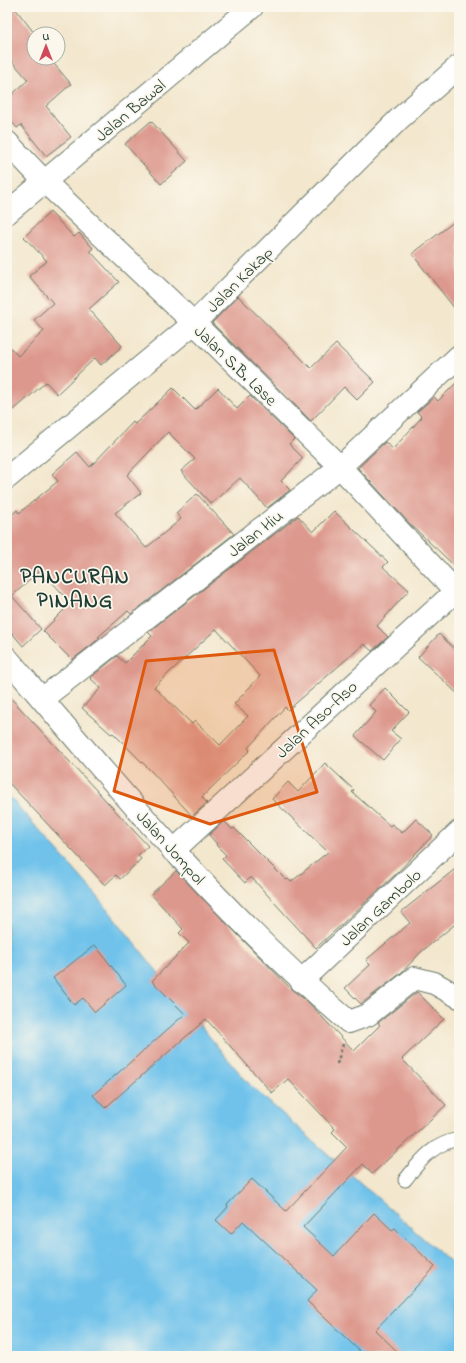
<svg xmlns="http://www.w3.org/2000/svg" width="466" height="1363" font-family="'Indie Flower',sans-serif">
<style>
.water{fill:#6fc2eb;stroke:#478090}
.building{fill:#dd988d;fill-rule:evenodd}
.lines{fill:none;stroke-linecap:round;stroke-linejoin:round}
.service-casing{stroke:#69786a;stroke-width:15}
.minor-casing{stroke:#69786a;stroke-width:24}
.tertiary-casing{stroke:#69786a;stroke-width:24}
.path{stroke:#69786a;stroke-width:2.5;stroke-dasharray:3 3;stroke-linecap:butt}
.service{stroke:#fff;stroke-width:13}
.minor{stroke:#fff;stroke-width:22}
.tertiary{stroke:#fff;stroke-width:22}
.marked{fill:#de580e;fill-opacity:0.2;stroke:#de580e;stroke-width:3;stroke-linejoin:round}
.labels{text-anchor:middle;stroke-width:3.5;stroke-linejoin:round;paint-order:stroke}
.street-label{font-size:17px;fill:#1f3d34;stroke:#fbf7ec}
.district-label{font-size:21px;font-weight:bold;letter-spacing:1px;fill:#1f3d34;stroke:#fbf7ec}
</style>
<rect width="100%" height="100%" fill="#fbf7ec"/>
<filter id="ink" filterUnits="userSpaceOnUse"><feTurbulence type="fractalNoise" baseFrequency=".025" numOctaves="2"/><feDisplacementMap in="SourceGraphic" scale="8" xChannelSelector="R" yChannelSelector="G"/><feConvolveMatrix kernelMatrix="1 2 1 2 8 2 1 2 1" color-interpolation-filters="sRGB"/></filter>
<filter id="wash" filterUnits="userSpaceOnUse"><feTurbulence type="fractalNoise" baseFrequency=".012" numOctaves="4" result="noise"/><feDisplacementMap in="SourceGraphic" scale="16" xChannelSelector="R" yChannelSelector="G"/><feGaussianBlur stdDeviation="0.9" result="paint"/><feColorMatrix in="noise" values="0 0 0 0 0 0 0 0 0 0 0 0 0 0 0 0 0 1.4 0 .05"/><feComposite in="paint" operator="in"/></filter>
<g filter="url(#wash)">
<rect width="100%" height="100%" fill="#f3e7cd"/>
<path class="water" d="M7,794L93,891L225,1056L251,1086L459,1270V1356H7Z"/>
<g id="blocks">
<path class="building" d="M7,7H14L35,34L34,58H49L71,84L46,106L71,137L46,156L21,125L17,128L7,117V99L28,80L7,55Z
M151,121L187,161L161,184L125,144Z
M50,212L74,237L79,233L93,248L90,251L119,282L89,309L122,346L101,365L95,358L57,394L46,382L7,416V344L18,356L44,331L34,320L53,303L29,276L47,261L24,237Z
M459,218V314L412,254Z
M238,296L311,368L336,344L375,382L357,400L344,387L311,421L212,323Z
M459,380V570L409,523L358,468L385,442L393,449L422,417L417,412L434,397L438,401Z
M173,388L195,410L218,388L237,409L250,396L294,439L289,444L303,458L281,481L290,490L267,508L240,478L211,504L181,471L195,459L168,432L127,475L141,493L115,513L146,548L181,519L176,513L197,494L234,534L131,614L128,611L98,637L100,638L72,660L43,631L71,603L41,570L12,596L41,629L23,646L7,627V519L17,510L19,513L58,481L52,474L77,452L90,467L133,422L135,424Z
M334,511L388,562L383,567L409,590L377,626L388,637L372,651L364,644L288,710L285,707L248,748L250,750L202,797L207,803L192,816L152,772L113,733L111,734L82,708L101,688L90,678L117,656L125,663L152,636L148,632L298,516L313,532ZM216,629L260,676L234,704L248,716L220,745L195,721L192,724L154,687Z
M439,634L459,653V695L418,657Z
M385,688L409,712L391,731L401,739L383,760L355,736L376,712L369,705Z
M7,694L148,846L138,855L141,859L120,879L116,875L105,885L7,781Z
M325,763L354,790L352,792L390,826L392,824L402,833L416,819L433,835L396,874L316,948L251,877L245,883L222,859L226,855L216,845L217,844L209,835L224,821L232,829L234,828L286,880L288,879L291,882L328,852L272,799L288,782L298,792Z
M459,866V921L421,952L401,973L361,1004L345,988L370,965L366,960L410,923L401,912Z
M176,871L239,936L292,990L306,1000L354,1051L380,1025L378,1023L417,992L444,1019L402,1059L446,1105L372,1174L363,1164L303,1227L334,1256L374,1213L392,1230L395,1228L435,1267L375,1330L402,1356H365L307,1301L317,1290L243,1221L231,1234L216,1220L228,1207L227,1205L252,1179L286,1211L347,1147L332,1132L335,1129L288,1079L272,1093L206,1019L105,1108L93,1095L185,1014L152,981L189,943L179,933L183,929L151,894Z
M95,945L126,985L95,1012L83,998L74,1005L53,978Z"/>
</g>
</g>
<g filter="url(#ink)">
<use href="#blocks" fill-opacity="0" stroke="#69786a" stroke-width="1"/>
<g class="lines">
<g class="service-casing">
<path id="service" d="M405,1180C421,1160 432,1144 459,1139"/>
</g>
<g class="minor-casing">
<path id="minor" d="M7,142L45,182L194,323L340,467L459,595
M7,213L252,7
M7,478L194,323L399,119L459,66
M42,699L340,467L459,356
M173,851L459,588
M301,981L459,832"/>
</g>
<g class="tertiary-casing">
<path id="tertiary" d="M7,658C115,785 222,914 349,1022L368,1015L414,978L434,983L459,997"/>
</g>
<path class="path" d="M337,1064L343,1044"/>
<use href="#service" class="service"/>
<use href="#minor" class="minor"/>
<use href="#tertiary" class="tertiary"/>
</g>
</g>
<path class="marked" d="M274,650L317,792L210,824L114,791L146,661Z"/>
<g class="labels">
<g class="street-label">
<text transform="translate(130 110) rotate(-40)" y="6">Jalan Bawal</text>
<text transform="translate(239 279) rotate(-45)" y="6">Jalan Kakap</text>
<text transform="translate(236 365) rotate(44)" y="6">Jalan S.B. Lase</text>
<text transform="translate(255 533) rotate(-38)" y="6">Jalan Hiu</text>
<text transform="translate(316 719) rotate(-43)" y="6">Jalan Aso-Aso</text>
<text transform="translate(171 847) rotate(48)" y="6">Jalan Jompol</text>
<text transform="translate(380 907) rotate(-43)" y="6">Jalan Gambolo</text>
</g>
<g class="district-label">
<text x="75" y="583">PANCURAN<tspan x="75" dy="24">PINANG</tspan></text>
</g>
</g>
<rect width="466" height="1363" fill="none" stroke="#fbf7ec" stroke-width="24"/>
<g transform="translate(46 46)"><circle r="19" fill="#fbf7ec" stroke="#a3ada2"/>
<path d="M0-3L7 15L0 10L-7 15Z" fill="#d1495b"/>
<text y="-6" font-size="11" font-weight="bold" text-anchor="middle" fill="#1f3d34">U</text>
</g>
</svg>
